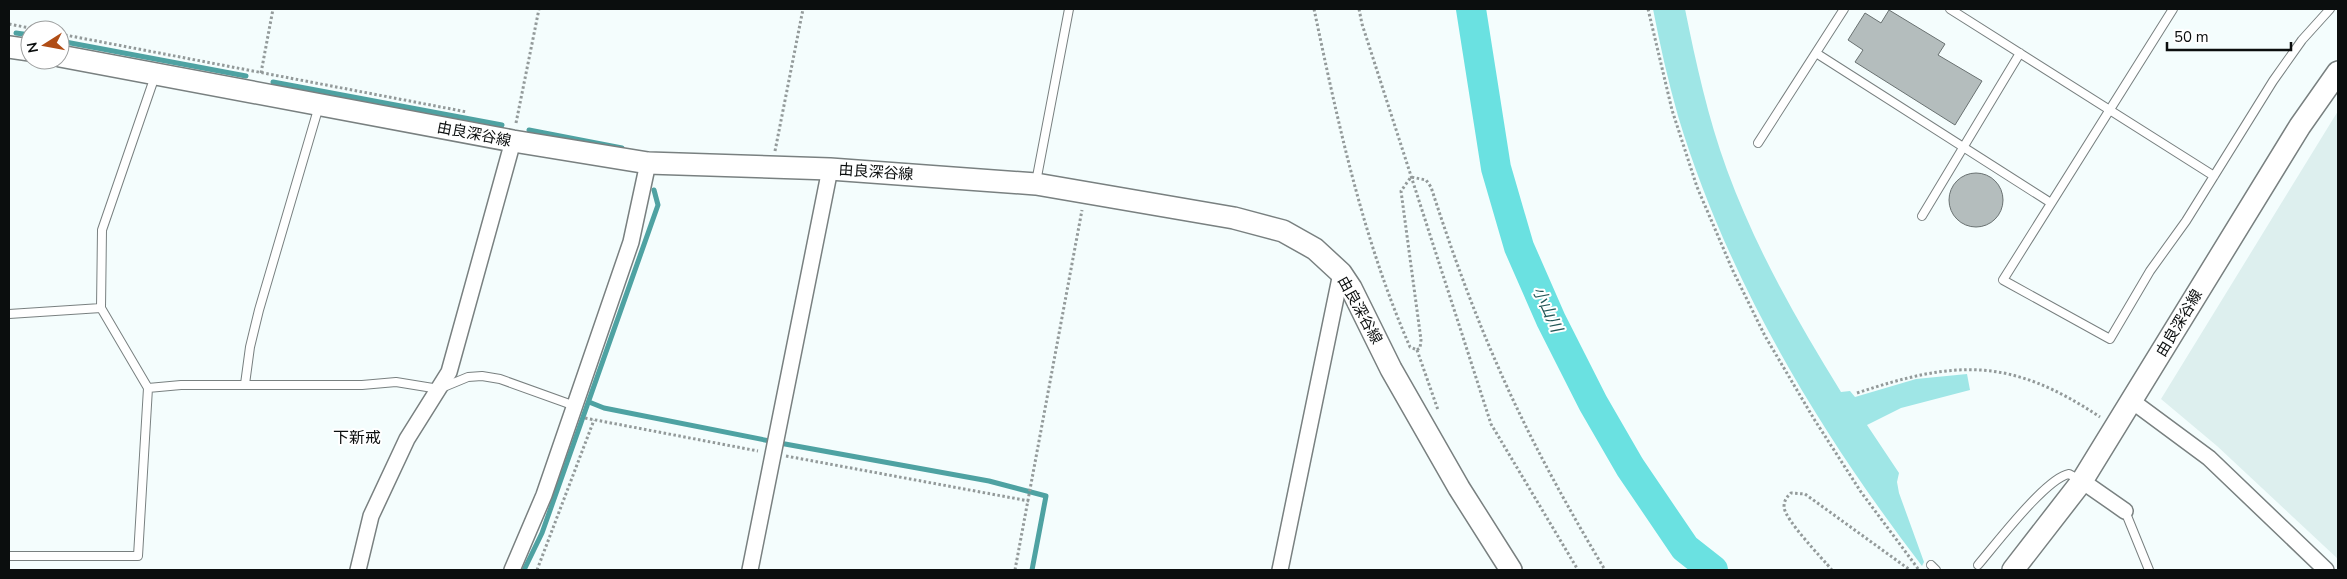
<svg xmlns="http://www.w3.org/2000/svg" width="2347" height="579" font-family="'Nunito Sans','Noto Sans JP',sans-serif">
<style>
.built{fill:#ddefee}
.green{fill:#9fe6e6}
.lines{fill:none;stroke-linecap:round;stroke-linejoin:round}
.stream{stroke:#4ea2a2;stroke-width:5}
.river{stroke:#6ae1e1;stroke-width:30}
.building{fill:#b4bdbd;stroke:#697171}
.service-casing{stroke:#798080;stroke-width:10}
.minor-casing{stroke:#798080;stroke-width:18}
.secondary-casing{stroke:#798080;stroke-width:24}
.path{stroke:#939a9a;stroke-width:3;stroke-dasharray:2.5 2.5;stroke-linecap:butt}
.service{stroke:#fff;stroke-width:8}
.minor{stroke:#fff;stroke-width:15}
.secondary{stroke:#fff;stroke-width:21}
.labels{text-anchor:middle;stroke-width:4;stroke-linejoin:round;paint-order:stroke}
.street-label{font-size:15px;fill:#0b0e0e;stroke:#fff}
.water-label{font-size:16px;font-style:italic;fill:#225656;stroke:#fff}
.neighbourhood-label{font-size:16px;fill:#0b0e0e;stroke:#fff}
</style>
<rect width="100%" height="100%" fill="#f4fdfd"/>
<path class="built" d="M2338,111V559L2217,446L2161,399Z"/>
<path class="green" d="M1653,9H1685C1696,63 1708,118 1727,170C1756,249 1797,321 1841,392L1850,391L1855,397L1916,379L1967,374L1970,390L1901,408L1867,425L1899,473L1897,482L1899,493L1924,562L1922,566C1818,430 1728,281 1678,116C1668,81 1660,45 1653,9Z"/>
<g class="lines">
<path class="stream" d="M16,33L30,35
M60,41L246,76
M273,82L502,125
M529,130L622,148
M589,402L604,408L785,444L989,481L1046,496L1032,570
M524,570L542,533L658,205L654,190"/>
<path class="river" d="M1471,9L1496,168L1519,247L1551,320L1593,403L1630,467L1685,548L1713,570"/>
</g>
<path class="building" d="M1889,10L1945,44L1938,55L1982,81L1955,125L1855,62L1863,50L1848,40L1865,13L1881,23Z
M1949 200a27 27 0 1 1 54 0a27 27 0 1 1-54 0Z"/>
<g class="lines">
<g class="service-casing">
<path id="service" d="M1950,9L2214,176
M2173,9L2003,280L2110,339L2150,271L2186,221L2273,81L2302,40L2330,9
M1816,53L2051,203
M1758,143L1844,9
M1036,182L1069,9
M1922,216L2020,53
M101,308L102,230L155,76
M9,314L101,308L148,388L138,556H9
M245,384L250,347L259,310L319,106
M148,388L181,385H362L396,382L439,389L468,377L482,376L500,379L575,406
M2125,511L2149,570
M1931,565L1936,570
M1978,565C1996,544 2046,478 2069,474L2080,480"/>
</g>
<g class="minor-casing">
<path id="minor" d="M2132,401L2209,458L2326,570
M2082,481L2125,511
M358,570L371,516L407,439L449,372L513,141
M512,570L544,495L631,242L648,163
M750,570L830,169
M1280,570L1341,273"/>
</g>
<g class="secondary-casing">
<path id="secondary" d="M9,47L30,50
M60,56L513,141L648,163L830,169L1036,184L1234,218L1283,231L1315,249L1341,273L1351,288L1391,369L1459,488L1511,570
M2013,570L2082,481L2300,126L2338,72"/>
</g>
<path class="path" d="M1314,9C1338,123 1363,240 1410,347L1417,350
M1359,9L1362,24L1491,424L1578,570
M1648,9L1672,110L1697,187L1733,271L1765,336L1814,419L1861,492L1919,570
M9,24L40,30
M60,34L467,112
M261,73L273,9
M516,123L539,9
M775,151L803,9
M1417,350L1420,348L1421,340L1401,191L1411,177L1426,180L1431,187C1450,246 1471,305 1496,362C1527,434 1565,503 1605,570
M1417,350L1438,410
M1857,393C1956,360 2010,357 2100,417
M585,418L758,451
M786,456L1029,501
M537,570L594,420
M1015,570L1082,210
M1832,570C1822,558 1785,520 1784,507C1784,500 1787,497 1791,493L1805,494L1910,570"/>
<use href="#service" class="service"/>
<use href="#minor" class="minor"/>
<use href="#secondary" class="secondary"/>
</g>
<g class="labels">
<g class="street-label">
<text transform="translate(474 134) rotate(11)" y="5">由良深谷線</text>
<text transform="translate(876 172) rotate(4)" y="5">由良深谷線</text>
<text transform="translate(1360 310) rotate(61)" y="5">由良深谷線</text>
<text transform="translate(2179 323) rotate(-59)" y="5">由良深谷線</text>
</g>
<g class="water-label">
<text transform="translate(1548 309) rotate(65)" y="6">小山川</text>
</g>
<g class="neighbourhood-label">
<text x="357" y="443">下新戒</text>
</g>
</g>
<rect width="2347" height="579" fill="none" stroke="#0b0e0e" stroke-width="20"/>
<g transform="translate(45 45) rotate(259)"><circle r="24" fill="#ffffff" stroke="#9d9f9f"/>
<path d="M0-4L9 19L0 12L-9 19Z" fill="#b04d16"/>
<text y="-8" font-size="14" font-weight="bold" text-anchor="middle" fill="#0b0e0e">N</text>
</g>
<path d="M2167 42v8h124v-8" fill="none" stroke="#0b0e0e" stroke-width="2.5"/>
<text x="2174" y="42" font-size="15" fill="#0b0e0e" stroke="#ffffff" stroke-width="4" paint-order="stroke">50 m</text>
</svg>
